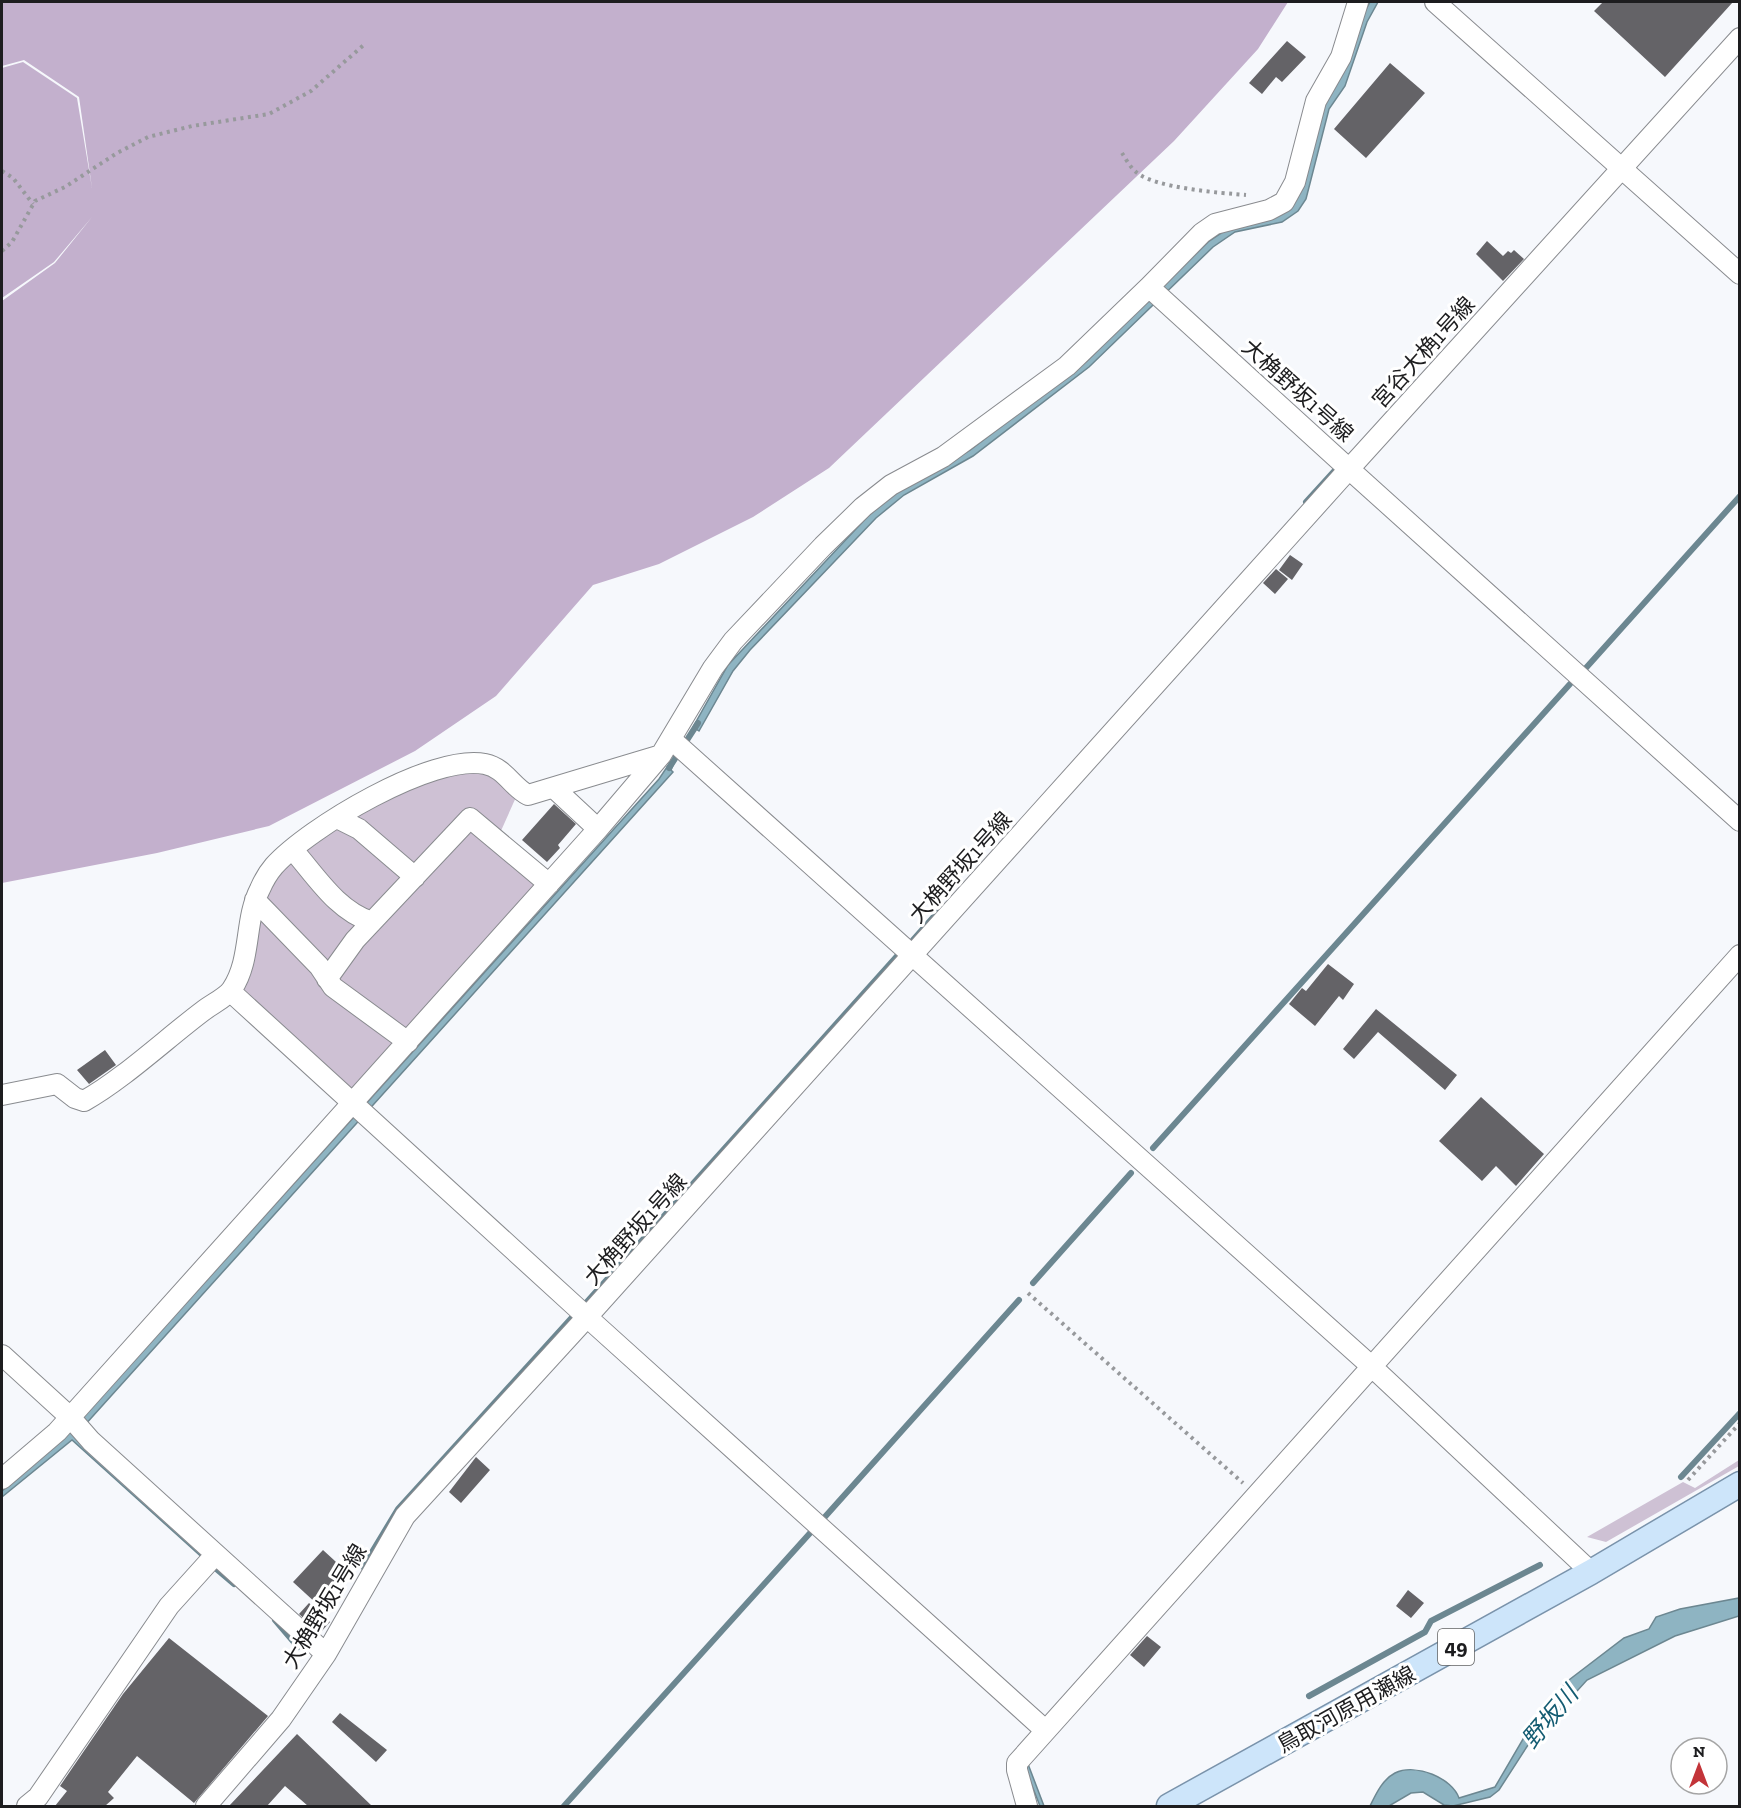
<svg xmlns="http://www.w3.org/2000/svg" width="1741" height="1808" font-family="'Zilla Slab','Noto Sans JP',serif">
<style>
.green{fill:#cec1d4}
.forest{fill:#c3b0cd}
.water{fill:#8eb4c2;stroke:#6c8791;stroke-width:1.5}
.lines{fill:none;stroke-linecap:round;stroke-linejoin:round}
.stream{stroke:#6c8791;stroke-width:6}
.building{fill:#646367}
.minor-casing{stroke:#898b8f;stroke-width:22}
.major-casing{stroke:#7a93ab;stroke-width:27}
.path{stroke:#97999c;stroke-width:4;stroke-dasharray:3 4.5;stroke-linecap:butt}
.minor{stroke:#fff;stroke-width:20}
.major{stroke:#cde5fa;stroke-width:24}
.labels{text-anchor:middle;stroke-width:6;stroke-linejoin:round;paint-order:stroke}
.shield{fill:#fff;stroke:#616162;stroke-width:1.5}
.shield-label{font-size:21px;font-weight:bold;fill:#1d1d1f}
.street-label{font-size:22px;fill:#1d1d1f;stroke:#fff}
.water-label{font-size:24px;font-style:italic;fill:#145c72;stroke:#fff}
</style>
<rect width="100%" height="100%" fill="#f6f8fc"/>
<path class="green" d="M483,769L517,795L500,833L479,814L414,870L352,816L412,783Z
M333,827L345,829L407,876L372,912L365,914L298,851Z
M471,829L539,887L407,1028L402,1027L340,983L338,978L357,946Z
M292,857L361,923L327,962L261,900Z
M256,911L394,1042L349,1093L238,990Z
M1739,1460V1466L1606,1542L1587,1537L1683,1482L1695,1488Z"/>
<path class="forest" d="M2,2H1288L1258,49L1174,141L829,468L753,517L659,564L593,585L496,696L415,751L269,826L157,853L2,883V301L55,263L92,217L54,262L2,298V68L23,62L77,98L92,188L79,97L24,60L2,66Z"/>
<path class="water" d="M1370,2H1378L1367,22L1345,86L1329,109L1306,199L1298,211L1282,222L1235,232L1213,247L1089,367L973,456L904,495L876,518L750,650L733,671L699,731L693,727L728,665L870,514L900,490L970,450L1087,361L1208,242L1232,226L1292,207L1304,186L1323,106L1344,72L1362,17Z
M671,761L674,763L671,770L673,772L84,1426L207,1556L205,1560L72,1440L2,1497V1491L65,1437L659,779Z
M1739,1598V1616L1675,1636L1587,1680L1528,1745L1499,1790L1490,1797L1453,1806L1444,1805L1423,1792L1411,1793L1389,1806H1370C1376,1794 1382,1780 1395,1773C1416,1763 1452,1778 1459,1798L1495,1787L1526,1734L1565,1683L1624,1638L1649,1629L1656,1617L1680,1609Z
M1028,1764L1044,1806H1040L1025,1768Z"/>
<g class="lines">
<path class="stream" d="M1306,502L1337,468
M1585,669L1740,496
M669,768L698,723
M913,940L937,913
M1153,1148L1570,684
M1033,1283L1131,1173
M585,1304L898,955
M1681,1477L1740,1413
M823,1519L1019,1300
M214,1567L234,1584
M363,1567L398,1509L576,1313
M275,1620L298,1647
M1309,1696L1425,1632L1431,1621L1540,1565
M564,1806L811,1532"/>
</g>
<path class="building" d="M1603,2H1733L1665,77L1594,11Z
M1287,41L1306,57L1282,82L1276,77L1262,94L1249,83Z
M1390,63L1425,93L1366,158L1334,129Z
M1487,241L1503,256L1508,251L1511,253L1514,250L1524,259L1503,281L1476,254Z
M1290,555L1303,564L1292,580L1279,570Z
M1276,569L1288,579L1275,594L1263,583Z
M554,804L576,824L558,845L560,848L547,862L522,840Z
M1328,964L1354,984L1343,1000L1339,996L1315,1026L1289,1004L1302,988L1306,991Z
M1376,1009L1457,1075L1445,1090L1378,1032L1354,1059L1343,1049Z
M105,1050L116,1065L89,1084L77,1070Z
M1481,1097L1544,1154L1516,1186L1496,1166L1482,1181L1439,1141Z
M476,1457L490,1470L461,1503L449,1492Z
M323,1550L347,1572L317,1604L293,1582Z
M1408,1590L1424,1603L1411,1618L1396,1606Z
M309,1603L330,1622L320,1633L299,1614Z
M1147,1636L1161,1647L1144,1667L1130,1655Z
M169,1638L268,1716L194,1803L137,1756L108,1792L114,1798L105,1806H55L67,1791L60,1786L123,1694Z
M340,1713L387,1750L376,1762L332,1722Z
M297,1734L372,1806H308L285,1786L267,1806H229Z"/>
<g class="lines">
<g class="minor-casing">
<path id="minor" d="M1435,2L1740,274
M1740,38L1349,469L1740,821
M672,740L1370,1365L1591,1572
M555,789L598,829
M337,818L359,829L415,877
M293,850C316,876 337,911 372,922
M255,900L319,966L333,987L408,1042
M327,979L355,940L470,818L549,884
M231,992L587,1317L1045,1730
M2,1095L57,1084L75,1098L84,1101C122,1080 167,1038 203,1011C212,1004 227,997 232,989C252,959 244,920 260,889C263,882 268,873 274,866C308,828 433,753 485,764C505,768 512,787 528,795L661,755
M2,1355L70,1417L91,1441L326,1654
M2,1479L57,1432L598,829L661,755L713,668L733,641L823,546L863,507L891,485L943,457L1067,366L1149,287
M27,1806L38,1797L169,1606L215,1555
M206,1806L281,1719L326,1654L405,1516L587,1317L1349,469L1149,287L1202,233L1215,224L1269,210L1284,202L1295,182L1316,101L1341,57L1358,2
M1027,1806L1017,1770V1763L1740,955"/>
</g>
<g class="major-casing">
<path id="major" d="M1169,1806L1591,1572L1740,1484"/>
</g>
<path class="path" d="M1122,153C1126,159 1130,167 1136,172C1154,188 1221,193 1246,195
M2,171L13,178L33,204
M2,251L12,242L35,201L65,187L117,153L148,137L192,126L269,114L311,91L366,43
M1028,1293L1243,1483
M1688,1480L1740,1423"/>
<use href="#minor" class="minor"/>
<use href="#major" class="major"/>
</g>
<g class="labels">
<rect class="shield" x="1438" y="1629" width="36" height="36" rx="4.5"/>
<g class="shield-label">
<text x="1456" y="1654">49</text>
</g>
<g class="street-label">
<text transform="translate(1423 352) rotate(-48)" y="8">宮谷大桷1号線</text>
<text transform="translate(1298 390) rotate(42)" y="8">大桷野坂1号線</text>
<text transform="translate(960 867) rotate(-48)" y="8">大桷野坂1号線</text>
<text transform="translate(635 1229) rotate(-48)" y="8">大桷野坂1号線</text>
<text transform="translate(324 1606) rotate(-59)" y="8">大桷野坂1号線</text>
<text transform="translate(1346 1709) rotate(-29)" y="8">鳥取河原用瀬線</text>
</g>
<g class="water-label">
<text transform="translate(1550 1717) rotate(-50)" y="8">野坂川</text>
</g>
</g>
<rect width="1741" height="1808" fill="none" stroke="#1d1d1f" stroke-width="6"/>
<g transform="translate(1699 1766)"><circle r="28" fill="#ffffff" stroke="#a5a5a5" stroke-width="1.5"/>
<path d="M0-4.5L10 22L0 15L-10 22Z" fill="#c33439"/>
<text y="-9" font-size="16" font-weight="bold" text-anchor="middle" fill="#1d1d1f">N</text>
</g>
</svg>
